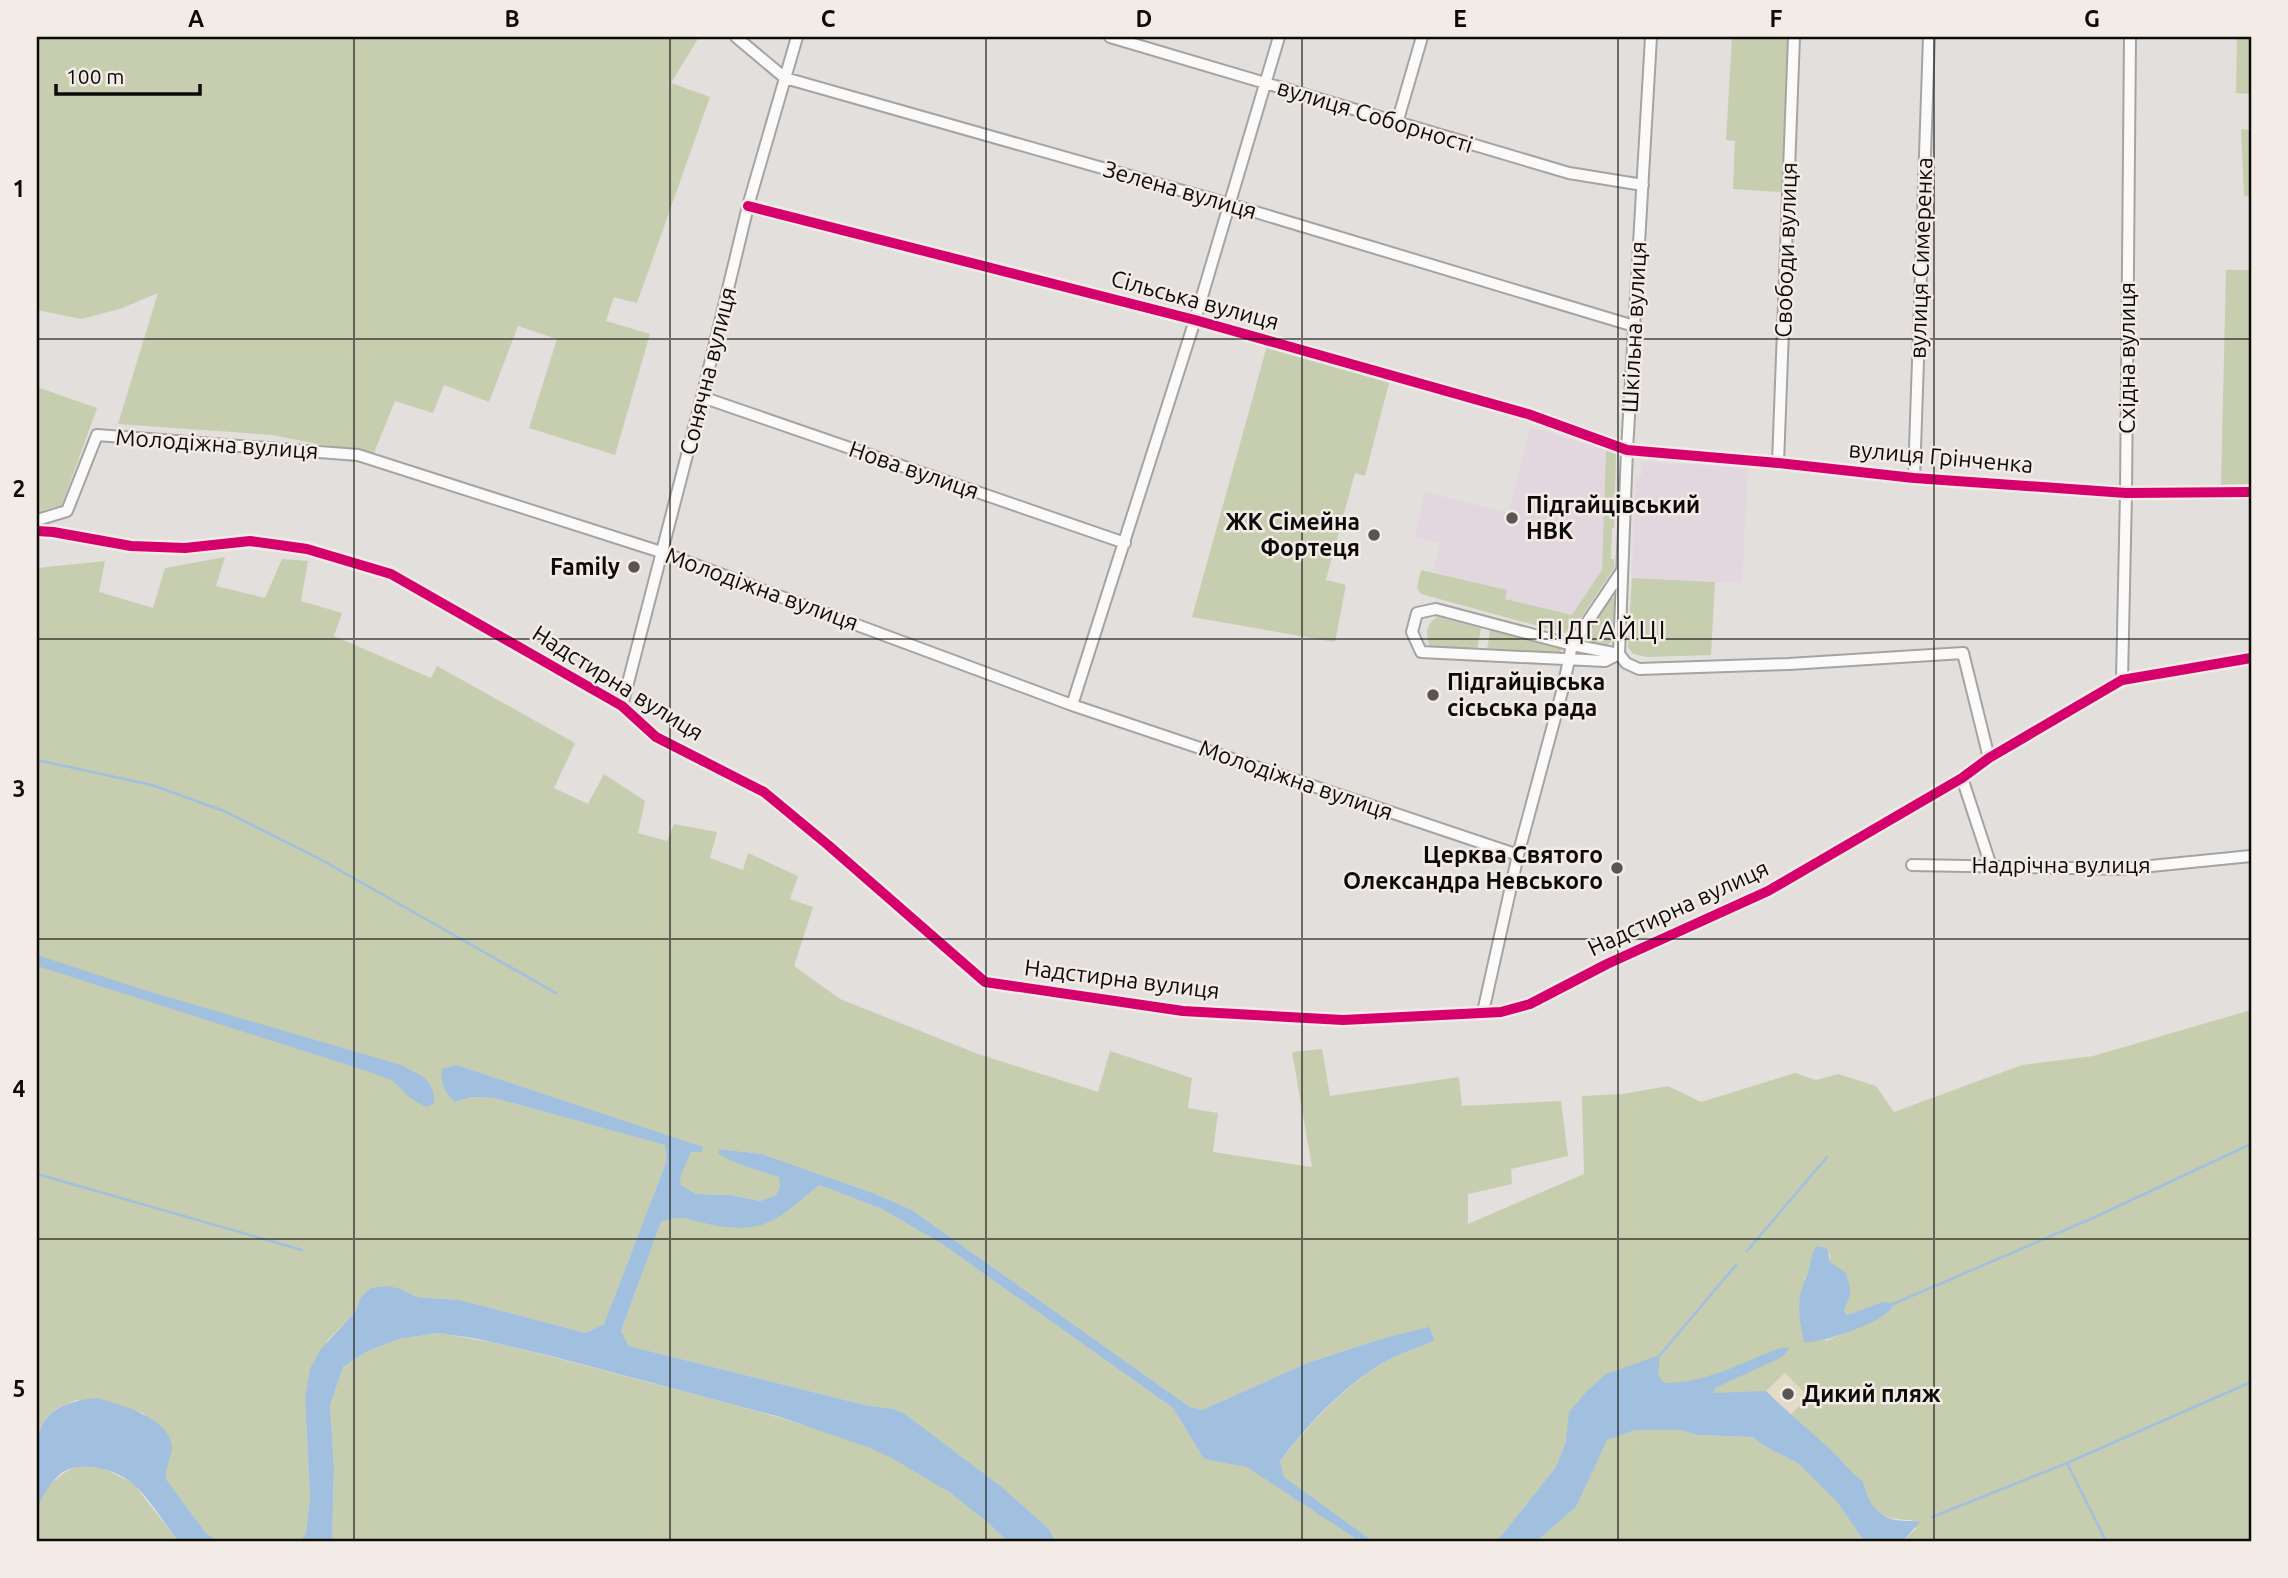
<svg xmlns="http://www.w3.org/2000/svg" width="2288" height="1578" font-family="Ubuntu,sans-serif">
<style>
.education{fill:#e2d7df}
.green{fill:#c7cdaf;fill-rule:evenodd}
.sand{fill:#e2dbc5}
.water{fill:#a1c0e0}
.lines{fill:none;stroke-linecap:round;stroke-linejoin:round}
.stream{stroke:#a1c0e0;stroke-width:2.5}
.minor-casing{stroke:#a6a3a1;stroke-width:14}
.minor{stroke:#fbfafa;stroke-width:10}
.cycleway-casing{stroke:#f3ece6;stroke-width:15}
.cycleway{stroke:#d6006c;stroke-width:10}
.grid{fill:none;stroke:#0d0b09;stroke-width:2;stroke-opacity:0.55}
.poi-dot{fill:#585553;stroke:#f3ece6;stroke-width:2.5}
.labels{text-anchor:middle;stroke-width:5;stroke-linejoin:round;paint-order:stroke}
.street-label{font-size:23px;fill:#0d0b09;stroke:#f3ece6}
.poi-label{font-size:23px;font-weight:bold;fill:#0d0b09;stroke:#f3ece6;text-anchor:start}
.quarter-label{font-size:26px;letter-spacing:2px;fill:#0d0b09;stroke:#f3ece6}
.neatline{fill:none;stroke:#0d0b09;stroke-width:2.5}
.grid-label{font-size:23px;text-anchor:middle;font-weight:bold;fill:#0d0b09}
</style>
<rect width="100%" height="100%" fill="#e3dfdc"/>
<path class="education" d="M1531,427L1606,450L1602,570L1572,615L1505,599L1506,590L1433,572L1440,543L1415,537L1425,492L1508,513Z
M1642,462L1748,467L1742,583L1632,578L1636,475H1642Z"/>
<path class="green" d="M37,37H699L671,83L710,97L637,303L614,297L606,321L650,334L615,455L529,428L557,339L518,326L489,402L444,385L433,413L395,401L373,455L272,435L118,424L158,293L120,309L81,319L37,310Z
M1732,37H1788L1782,192L1733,189L1735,141L1726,140Z
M2237,37H2251V94L2236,93Z
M2241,129L2251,130V197L2244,196Z
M2226,270H2251V484L2221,485Z
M1267,346L1389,383L1365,476L1355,473L1326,580L1346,585L1335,642L1192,617Z
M37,387L97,408L62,505L37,512Z
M1606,450L1616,454L1614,528H1612L1611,559H1614V568L1574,628L1564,633L1421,594L1417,588L1421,570L1507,590L1505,599L1572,615L1602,570Z
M225,557L216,586L265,598L282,559L308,561L301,601L342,613L334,636L431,678L437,666L575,743L554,788L588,804L604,774L645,801L638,833L667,841L674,824L717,832L710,858L743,870L748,853L798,876L790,899L813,907L794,966L840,999L978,1054L1098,1092L1110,1051L1192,1078L1188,1108L1218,1113L1213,1152L1312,1167L1292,1052L1322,1049L1330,1096L1459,1077L1462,1106L1561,1101L1568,1156L1511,1169L1512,1184L1468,1194V1224L1584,1174L1582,1096L1623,1094L1668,1086L1701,1102L1795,1073L1816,1080L1838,1074L1876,1086L1894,1112L2022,1065L2093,1056L2251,1010V1541H1903L1916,1529L1912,1520C1882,1520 1869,1511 1863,1481L1851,1472L1840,1459L1766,1391L1566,1441L1556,1467L1497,1541H1373L1284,1477L1280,1461C1309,1424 1341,1390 1381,1364C1397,1354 1417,1348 1435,1340L1429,1328L1384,1338L1307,1363L1202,1410L1190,1407L912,1210L873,1193L762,1154L719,1149L741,1165L780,1177V1187L776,1195L760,1201L730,1195L696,1194L680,1185V1178L691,1152L702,1147L457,1065L455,1102L472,1097L494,1098L666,1145L667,1160L604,1324L586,1333L460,1300L417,1297L401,1289L360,1298L356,1311L327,1341L305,1398L310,1498L306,1533L300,1541H217L206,1533L166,1479L165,1468L170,1459L167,1436L143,1413L76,1400L56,1409L46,1418L37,1434V568L105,561L99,592L153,608L165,568ZM1830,1254V1262L1851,1293L1844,1310L1849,1315L1882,1302L1887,1314L1826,1341L1804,1279L1809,1270Z
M1632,578L1715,582L1711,655L1648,657L1633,654L1628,647Z
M1611,597L1614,598V639L1604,648L1587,644L1583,637Z
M1437,617L1481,628L1477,650L1430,647C1426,635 1425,624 1437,617Z
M1490,630L1561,649L1560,656L1487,651Z
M819,1185L882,1209L942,1244L1173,1408L1204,1459L1247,1466L1359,1541H1055L1049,1529L1002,1487L905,1414L894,1409L865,1405L629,1346L621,1331L661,1222L679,1216L709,1224Z
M438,1333C511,1344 583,1365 654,1384C713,1399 771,1414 828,1433C849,1441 872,1447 892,1457C935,1479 973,1508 1007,1541H332L334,1467L330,1406L343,1367L368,1351L399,1339Z
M1657,1429L1680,1430L1697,1435L1752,1437L1766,1447L1798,1463L1837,1502L1864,1541H1537L1576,1507L1607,1439L1635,1430Z
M78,1466L102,1468L133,1483L178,1541H37C37,1531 34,1516 37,1506C44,1487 60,1473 78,1466Z"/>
<path class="sand" d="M1785,1373L1809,1397L1790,1415L1766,1391Z"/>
<path class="water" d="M37,955L144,990L401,1065C420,1075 435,1079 434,1103L426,1107L410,1098L393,1081L373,1073L37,966Z
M457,1065L703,1147L702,1152H691L680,1178L681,1185L696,1194L730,1195L760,1201L776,1195L780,1187L779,1177L741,1165L718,1154L719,1149L762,1154L873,1193L912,1210L1190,1407L1202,1410L1307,1363L1384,1338L1429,1327L1435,1340C1418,1348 1397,1354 1381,1364C1341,1389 1308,1424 1280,1461L1284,1477L1373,1541H1359L1247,1467L1204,1459L1173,1408L942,1244L882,1209L819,1185C777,1219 766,1236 708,1224C685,1219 685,1214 661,1222L621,1331L629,1346L865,1405L894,1409L905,1414L1002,1487L1049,1529L1055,1541H1007L986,1521L949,1492L892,1458L870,1448L780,1417L551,1356L473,1338L438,1333L399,1339L368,1351L343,1367L330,1406L334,1467L332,1541H300L306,1533L310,1498L305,1398L310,1369L320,1350L356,1311L360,1298L371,1288L387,1286L401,1289L417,1297L460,1300L586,1333L604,1324L667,1160L665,1145L494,1098L472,1097L455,1102C445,1092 440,1084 442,1069Z
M1817,1246L1827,1248L1830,1262L1846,1273L1851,1293L1844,1310L1848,1315L1882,1302L1894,1303C1892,1306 1891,1310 1888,1312C1876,1324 1821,1344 1804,1342C1798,1311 1796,1301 1808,1272C1812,1262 1810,1254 1817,1246Z
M1780,1348H1790L1782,1357L1715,1388L1714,1393L1766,1391C1790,1415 1816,1435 1839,1458C1847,1467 1853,1474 1863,1481C1867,1499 1874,1513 1892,1519C1901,1522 1911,1520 1920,1522L1903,1541H1864L1837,1502L1798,1463L1766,1447L1752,1437L1697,1435L1680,1430H1635L1607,1440L1576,1507L1537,1541H1497L1556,1467L1566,1441L1569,1412L1587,1391L1606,1374L1660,1355L1658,1375L1664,1383C1704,1384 1743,1362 1780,1348Z
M98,1398C120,1405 170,1417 172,1447C172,1458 165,1466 166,1479L206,1533L217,1541H178C164,1523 151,1500 134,1485C119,1470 82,1460 63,1472C51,1480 44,1495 37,1507C37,1450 22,1404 98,1398Z"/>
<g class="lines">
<path class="stream" d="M37,760L152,785L224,811L320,859L556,993
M37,1174L302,1250
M1747,1251L1827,1157
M1893,1304L2093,1218L2251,1144
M1660,1355L1736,1265
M2067,1463L2106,1541
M1932,1517L2067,1463L2251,1382"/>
<g class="minor-casing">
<path id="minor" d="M736,37L785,78L1229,204L1634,326
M1110,37L1569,173L1643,185
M1397,123L1422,37
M748,206L1195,320L1528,414L1627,450L1778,463L1914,478L2126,493L2251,492
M702,397L1125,543
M1778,463L1794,37
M1914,478L1929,37
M37,520L67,511L97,435L358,455L661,552L1072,705L1518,855
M37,531L53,532L131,546L185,548L250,541L307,549L391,574L622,706L656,737L764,792L828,845L985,982L1183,1011L1343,1020L1501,1012L1530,1004L1607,964L1768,891L1962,778L1989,758L2122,680L2251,658
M1436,609L1572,645L1619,654L1605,661L1421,652L1412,632L1417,613Z
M1619,654L1627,450L1651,37
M1619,654L1626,663L1639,669L1789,664L1963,653L1989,758
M2122,680L2126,493L2130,37
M1072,705L1195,320L1279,37
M622,706L702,397L748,206L797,37
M1962,778L1991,866
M1912,865L2121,869L2251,856
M1483,1012L1518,855L1563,688L1572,645L1621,572"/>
</g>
<use href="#minor" class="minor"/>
<g class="cycleway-casing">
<path id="cycleway" d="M748,206L1195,320L1528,414L1627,450L1778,463L1914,478L2126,493L2251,492
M37,531L53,532L131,546L185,548L250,541L307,549L391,574L622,706L656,737L764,792L828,845L985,982L1183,1011L1343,1020L1501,1012L1530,1004L1607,964L1768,891L1962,778L1989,758L2122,680L2251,658"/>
</g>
<use href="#cycleway" class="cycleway"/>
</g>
<path class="grid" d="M354,37V1541M670,37V1541M986,37V1541M1302,37V1541M1618,37V1541M1934,37V1541M37,339H2251M37,639H2251M37,939H2251M37,1239H2251"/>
<g class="poi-dot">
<circle cx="1512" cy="518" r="7"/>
<circle cx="1374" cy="535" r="7"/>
<circle cx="634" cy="567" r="7"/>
<circle cx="1433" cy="695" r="7"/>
<circle cx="1617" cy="868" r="7"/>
<circle cx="1788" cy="1394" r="7"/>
</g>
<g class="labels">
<g class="street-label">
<text transform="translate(1375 116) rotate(17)" y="8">вулиця Соборності</text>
<text transform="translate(1180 190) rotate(16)" y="8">Зелена вулиця</text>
<text transform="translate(1786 250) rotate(-88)" y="8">Свободи вулиця</text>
<text transform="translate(1921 258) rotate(-88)" y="8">вулиця Симеренка</text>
<text transform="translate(1195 300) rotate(15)" y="8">Сільська вулиця</text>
<text transform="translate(1634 327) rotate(-87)" y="8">Шкільна вулиця</text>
<text transform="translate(2127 358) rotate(-90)" y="8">Східна вулиця</text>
<text transform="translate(708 371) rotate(-76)" y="8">Сонячна вулиця</text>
<text transform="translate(217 444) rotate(4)" y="8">Молодіжна вулиця</text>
<text transform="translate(1941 457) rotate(5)" y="8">вулиця Грінченка</text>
<text transform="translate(914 470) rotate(19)" y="8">Нова вулиця</text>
<text transform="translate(762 589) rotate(20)" y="8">Молодіжна вулиця</text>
<text transform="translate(618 683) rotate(32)" y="8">Надстирна вулиця</text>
<text transform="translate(1296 780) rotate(19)" y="8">Молодіжна вулиця</text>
<text x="2061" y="873">Надрічна вулиця</text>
<text transform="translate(1678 908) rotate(-25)" y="8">Надстирна вулиця</text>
<text transform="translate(1122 979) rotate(7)" y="8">Надстирна вулиця</text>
</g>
<g class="poi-label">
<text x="1526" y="513">Підгайцівський<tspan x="1526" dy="26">НВК</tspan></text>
<text x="1360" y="530" text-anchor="end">ЖК Сімейна<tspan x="1360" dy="26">Фортеця</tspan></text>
<text x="620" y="575" text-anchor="end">Family</text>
<text x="1447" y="690">Підгайцівська<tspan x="1447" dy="26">сісьська рада</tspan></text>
<text x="1603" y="863" text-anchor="end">Церква Святого<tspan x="1603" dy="26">Олександра Невського</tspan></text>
<text x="1802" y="1402">Дикий пляж</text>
</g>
<g class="quarter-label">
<text x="1602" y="639">ПІДГАЙЦІ</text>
</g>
</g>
<rect width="2288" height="1578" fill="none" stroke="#f3ece6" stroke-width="77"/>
<path d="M56 84v10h144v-10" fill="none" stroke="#0d0b09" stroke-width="3.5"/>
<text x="66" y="84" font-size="21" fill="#0d0b09" stroke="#f3ece6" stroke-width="5" paint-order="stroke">100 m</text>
<rect x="38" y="38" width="2212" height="1502" class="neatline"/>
<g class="grid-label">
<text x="196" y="27">A</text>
<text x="512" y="27">B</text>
<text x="828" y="27">C</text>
<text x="1144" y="27">D</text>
<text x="1460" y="27">E</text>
<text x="1776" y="27">F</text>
<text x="2092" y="27">G</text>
<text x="19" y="197">1</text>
<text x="19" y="497">2</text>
<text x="19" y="797">3</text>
<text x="19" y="1097">4</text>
<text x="19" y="1397">5</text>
</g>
</svg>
